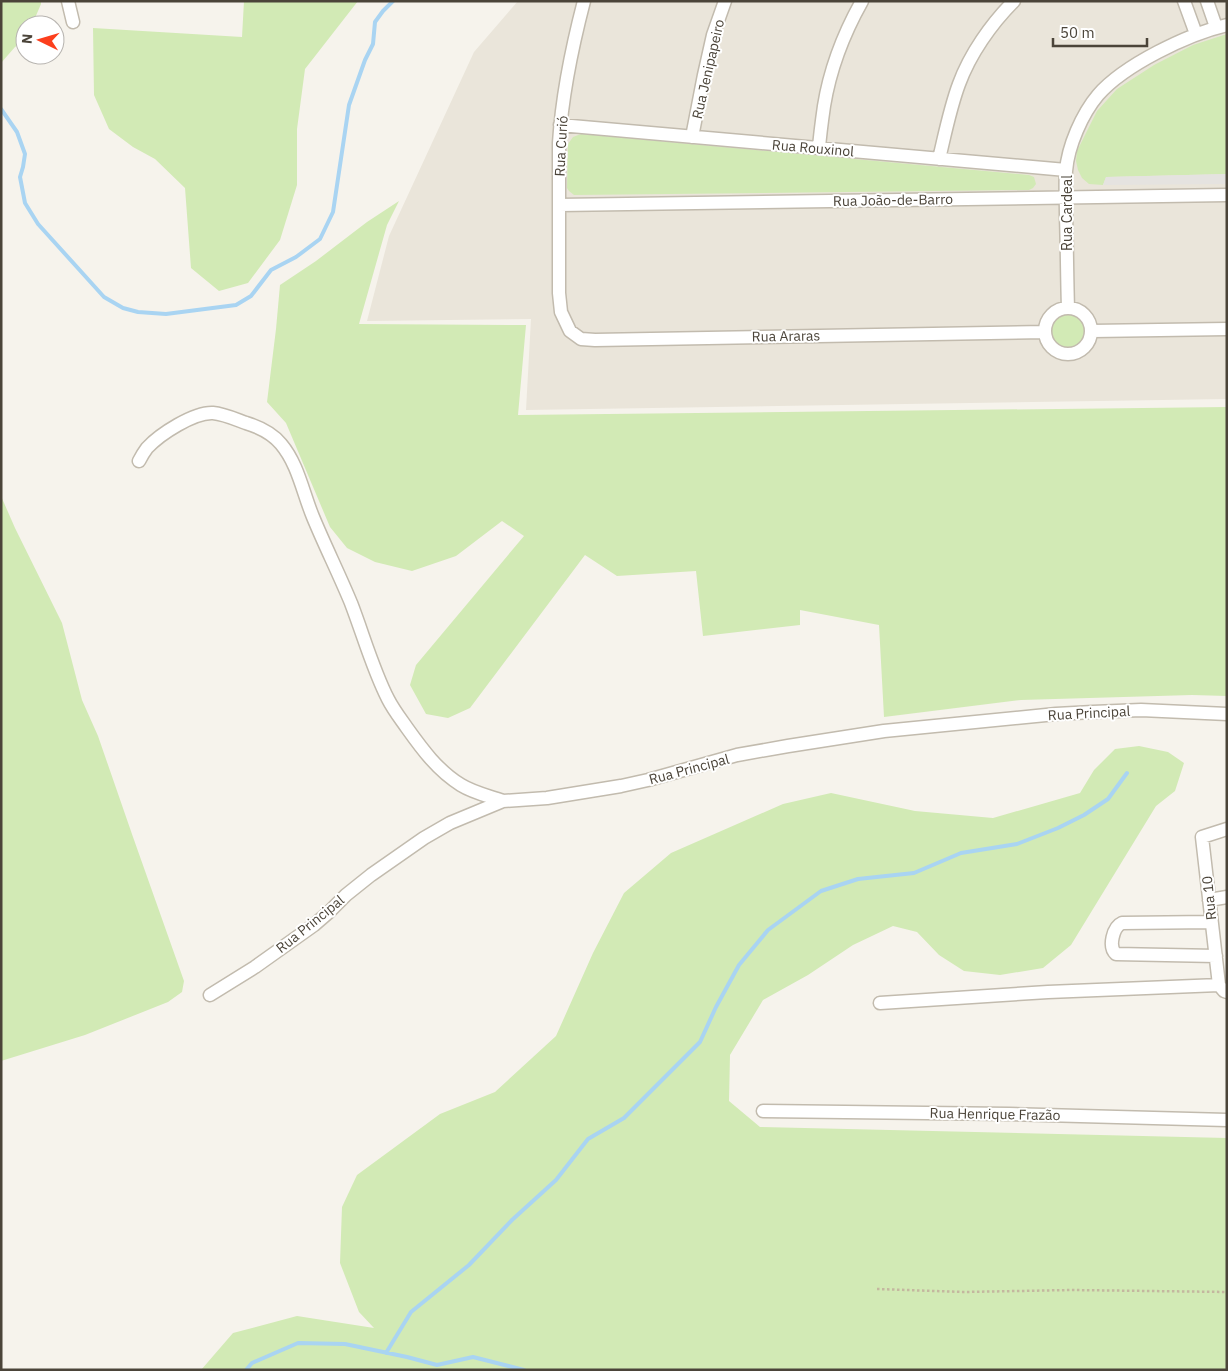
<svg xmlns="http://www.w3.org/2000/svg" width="1228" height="1371" font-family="'IBM Plex Sans',sans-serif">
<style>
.residential{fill:#eae5da}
.green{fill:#d2eab5}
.parking{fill:#e5e3e0}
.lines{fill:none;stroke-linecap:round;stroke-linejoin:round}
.stream{stroke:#a9d4f2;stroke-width:4}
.street-casing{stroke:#c2bbae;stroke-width:15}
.path{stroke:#c4b79f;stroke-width:2.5;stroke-dasharray:2.5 2.5;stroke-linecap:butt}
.street{stroke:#fff;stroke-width:12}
.labels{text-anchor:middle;stroke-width:4;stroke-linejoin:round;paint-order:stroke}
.street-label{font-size:14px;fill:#4b4439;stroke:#fff}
</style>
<rect width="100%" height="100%" fill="#f6f3ec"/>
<path class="residential" d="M518,1H1227V399L526,410L531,319L367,321L389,236L474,52Z"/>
<path class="green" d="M1,1H41V4L32,25H25V40L15,47L1,63Z
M244,1H358L305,69L297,129V185L280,240L248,283L219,291L191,268L185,188L155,159L133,147L109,129L94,95L93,28L242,37Z
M1227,34V174L1106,177L1103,185L1089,184L1082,178L1078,170L1076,161L1077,151L1097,111L1117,89L1154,65L1193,45Z
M581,134L1029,175L1034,177L1036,184L1033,188L1029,190L574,195L569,191L567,188L568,144L573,137Z
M399,201L387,225L359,324L526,325L518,415L1227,407V696L1192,695L1021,700L884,717L879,625L800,610V625L703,636L696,571L617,576L585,555L470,708L448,718L426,714L410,685L416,665L524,536L502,521L456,556L412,571L375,562L347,548L330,527L286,423L267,402L276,329L280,285L316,261L367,222Z
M1049 331a19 19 0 1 1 38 0a19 19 0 1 1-38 0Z
M1,496L15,528L62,623L82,700L98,736L133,837L184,981L182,992L168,1002L85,1035L1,1061Z
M1139,746L1168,752L1184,763L1175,791L1156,806L1071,945L1043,968L1000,975L964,971L939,955L917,932L893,926L853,945L808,975L763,1000L730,1055L729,1101L760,1127L1227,1138V1370H201L233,1333L297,1316L374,1328L359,1312L340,1263L342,1207L357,1175L440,1114L495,1092L556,1036L593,953L624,893L671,853L783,804L831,793L915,811L993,818L1080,793L1094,770L1115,749Z"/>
<path class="parking" d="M1227,174V184L1103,185L1106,177Z"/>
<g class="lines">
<path class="stream" d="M1,109L17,132L25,154L23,167L20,177L25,203L38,224L104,297L123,308L138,312L166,314L236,305L251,296L271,270L296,257L320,239L333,212L349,105L365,60L373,44L375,22L383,11L393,1
M386,1353L411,1312L469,1265L512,1220L556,1180L588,1139L624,1118L700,1042L716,1007L739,965L768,930L821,891L858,879L914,873L961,853L1017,844L1058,828L1084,815L1108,799L1127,773
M246,1370L252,1363L298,1343L345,1344L407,1357L437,1365L473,1357L524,1370"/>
<g class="street-casing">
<path id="street" d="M68,1L73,22
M584,1C572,47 562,95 559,143V293L561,312L570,331L581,339L595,340L1045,332
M1184,1L1196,34
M1207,1L1216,27
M560,125L1066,170
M692,137L704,75L713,35L725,1
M819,148C820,134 822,120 824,106C830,69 844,33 862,1
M939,159C945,134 950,108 959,84C970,54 991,24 1014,1
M559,205L1227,195
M1045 331a23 23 0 1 1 46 0a23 23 0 1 1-46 0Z
M1068,308C1067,277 1067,247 1066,216C1066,202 1065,186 1066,171C1068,146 1082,114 1098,95C1124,65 1188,34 1227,25
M1092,331L1227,329
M139,461C141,457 144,452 147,448C160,434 194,412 213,413C224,414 235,419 246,423C259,427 272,433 281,444C298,464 303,493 313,517C325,546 339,574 351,603C363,634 373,670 388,699C393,709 400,718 407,728C422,749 438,771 461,785C474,793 489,796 503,801
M1209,900L1227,897
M1211,922L1122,923C1113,927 1108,947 1116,954L1216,956
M1219,985L1202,837L1227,829
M210,995L255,967L314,925L329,912L346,895L371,875L424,838L450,823L503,801L547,798L621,786L648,780L737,755L788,746L884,731L1056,714L1093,712L1141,710L1227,714
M880,1003L1048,992L1219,985L1224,991L1227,992
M763,1111L1009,1114L1227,1120"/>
</g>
<path class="path" d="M877,1289L964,1292L1072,1290L1227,1292"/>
<use href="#street" class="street"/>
</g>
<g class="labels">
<g class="street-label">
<text transform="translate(708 69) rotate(-77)" y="5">Rua Jenipapeiro</text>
<text transform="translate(561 146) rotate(-87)" y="5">Rua Curió</text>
<text transform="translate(813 148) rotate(5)" y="5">Rua Rouxinol</text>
<text transform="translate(893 200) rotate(-1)" y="5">Rua João-de-Barro</text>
<text transform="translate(1067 213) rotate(-90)" y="5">Rua Cardeal</text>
<text transform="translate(786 336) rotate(-1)" y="5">Rua Araras</text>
<text transform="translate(1089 713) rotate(-3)" y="5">Rua Principal</text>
<text transform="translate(689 769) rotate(-15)" y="5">Rua Principal</text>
<text transform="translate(1209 898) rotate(-96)" y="5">Rua 10</text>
<text transform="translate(310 924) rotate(-39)" y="5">Rua Principal</text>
<text transform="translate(995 1114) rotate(1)" y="5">Rua Henrique Frazão</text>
</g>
</g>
<rect width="1228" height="1371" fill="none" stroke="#4b4439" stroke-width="5"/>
<g transform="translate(40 40) rotate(275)"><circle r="24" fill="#ffffff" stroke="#b7b4b0"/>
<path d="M0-4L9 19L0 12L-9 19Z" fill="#fc3f1d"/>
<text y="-8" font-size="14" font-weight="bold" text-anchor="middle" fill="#4b4439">N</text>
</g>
<path d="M1053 38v8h94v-8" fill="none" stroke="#4b4439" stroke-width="2.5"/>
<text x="1060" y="38" font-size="15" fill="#4b4439" stroke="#ffffff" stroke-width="4" paint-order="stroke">50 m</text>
</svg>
